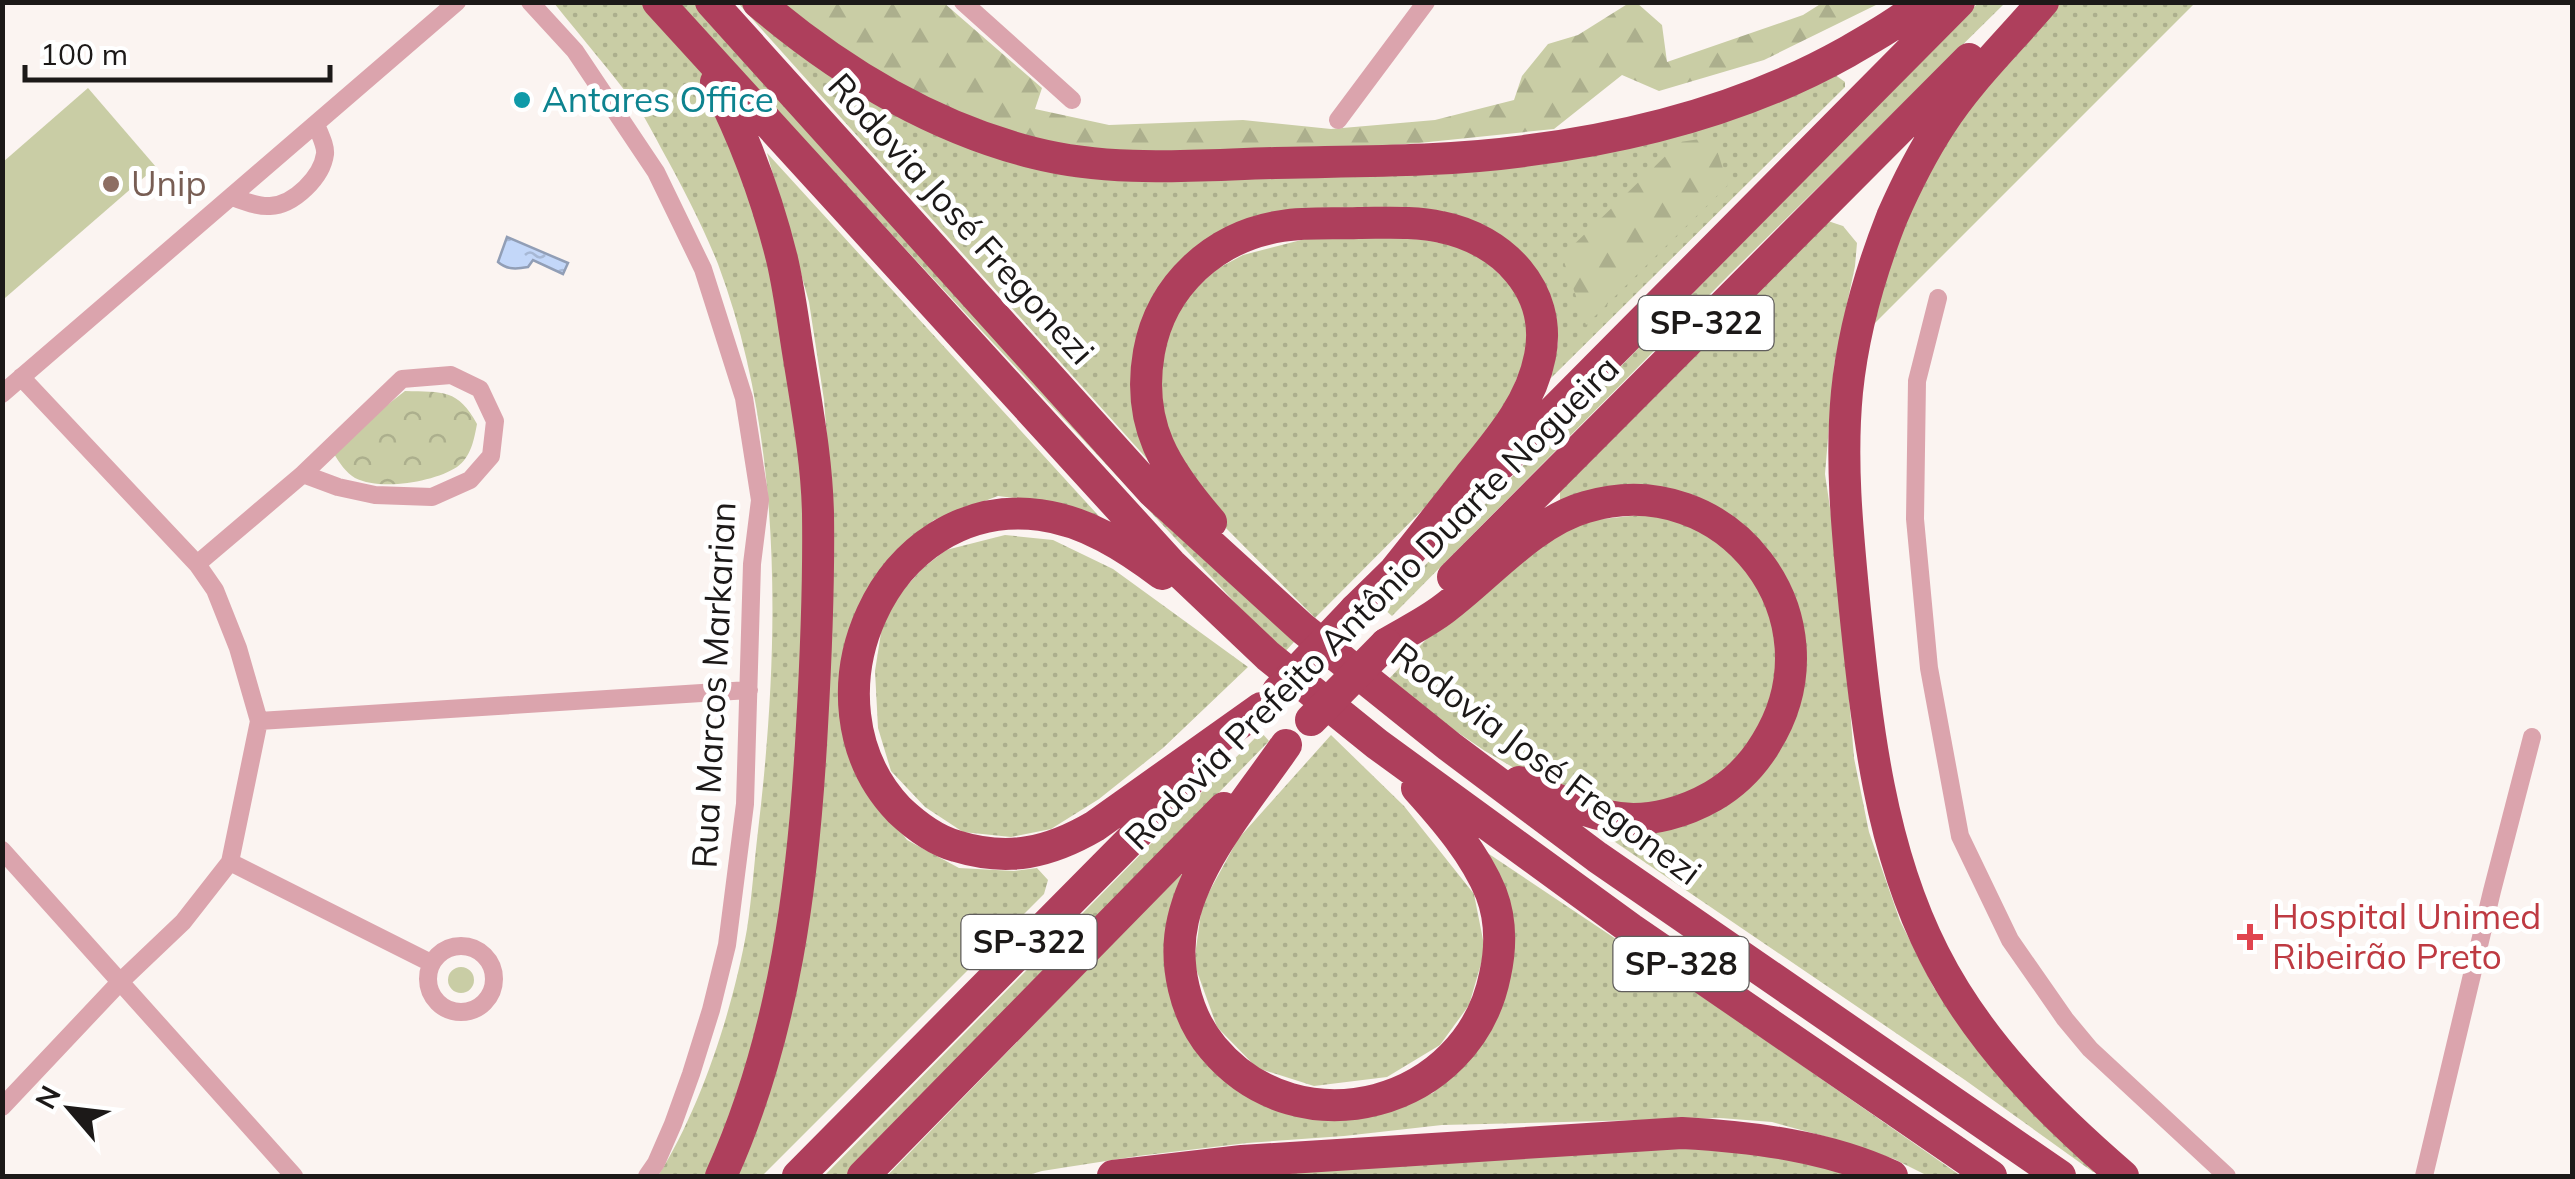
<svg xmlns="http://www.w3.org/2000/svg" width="2575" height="1179" font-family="Mulish,sans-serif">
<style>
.grass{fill:url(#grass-dots)}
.forest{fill:url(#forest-firs)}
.park{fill:url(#park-crowns)}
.pitch{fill:#c9cda5}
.water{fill:url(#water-ripples);stroke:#919eb6;stroke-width:2.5}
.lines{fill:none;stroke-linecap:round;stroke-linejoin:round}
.street{stroke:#dba4ad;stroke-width:18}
.highway{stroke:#ae3f5c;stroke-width:32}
.highway-bridge{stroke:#ae3f5c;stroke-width:32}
.culture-dot{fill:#0f9aa8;stroke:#fff;stroke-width:4}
.education-dot{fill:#8d6e63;stroke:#fff;stroke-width:4}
.health-dot{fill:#e0444e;stroke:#fff;stroke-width:4}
.labels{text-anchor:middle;stroke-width:10;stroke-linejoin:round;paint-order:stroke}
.shield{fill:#fff;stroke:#605e5d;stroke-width:2.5}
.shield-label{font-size:32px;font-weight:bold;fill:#1c1918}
.culture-label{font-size:35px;fill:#0d838f;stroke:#fff;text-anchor:start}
.education-label{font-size:35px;fill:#785e54;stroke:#fff;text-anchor:start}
.street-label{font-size:35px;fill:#1c1918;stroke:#fff}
.health-label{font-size:35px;fill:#be3a42;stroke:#fff;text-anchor:start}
</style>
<defs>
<pattern id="grass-dots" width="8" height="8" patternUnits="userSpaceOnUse" patternTransform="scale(2.5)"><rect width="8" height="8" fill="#c9cda5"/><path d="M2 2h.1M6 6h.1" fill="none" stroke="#acaf8d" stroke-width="1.8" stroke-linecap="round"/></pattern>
<pattern id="forest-firs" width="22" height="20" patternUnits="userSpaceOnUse" patternTransform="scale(2.5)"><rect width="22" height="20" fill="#c9cda5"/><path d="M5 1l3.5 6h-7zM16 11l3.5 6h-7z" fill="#acaf8d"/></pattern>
<pattern id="park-crowns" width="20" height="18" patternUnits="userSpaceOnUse" patternTransform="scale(2.5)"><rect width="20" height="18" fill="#c9cda5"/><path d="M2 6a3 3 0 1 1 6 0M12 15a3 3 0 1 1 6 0" fill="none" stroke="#acaf8d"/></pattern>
<pattern id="water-ripples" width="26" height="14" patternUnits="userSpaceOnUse" patternTransform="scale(2.5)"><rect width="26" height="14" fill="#c3d7f9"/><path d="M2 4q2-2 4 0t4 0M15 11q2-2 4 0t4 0" fill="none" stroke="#a7b8d5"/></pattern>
</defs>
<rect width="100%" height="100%" fill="#fbf4f1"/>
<path class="grass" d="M554,3H642L697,61L717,102L766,249L805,437L811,642L769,1012L710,1176H658C701,1108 733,1009 747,929C752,897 754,864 758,831C780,647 784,440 718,264C702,224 682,186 661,148C654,135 647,121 639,109C612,73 582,38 554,3Z
M676,3H699L1294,642L1283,654Z
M738,3H745L898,112L1426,167L1834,74L1845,82V87L1551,378L1558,343L1554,313L1512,253L1302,216L1153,309L1157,470Z
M1978,3H2005L1729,275L1392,616L1383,608Z
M2058,3H2195L1866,332L1902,216L1971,98Z
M767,153L1107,525L1056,503L998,496L934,520L894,553L867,597L865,782L907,840L959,868L1014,871L1037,868L1048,880L1044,894L762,1176H730L775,1043L831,491L824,400L809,302Z
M1828,221L1843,226L1857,243L1855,266L1834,366L1825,474L1838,562L1854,758L1869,832L1900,921L1934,988L1991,1065L2101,1170L2093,1172L1965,1080L1571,812H1706L1805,657L1734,519L1560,500V490Z
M1389,236L1467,245L1518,291L1533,338L1492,440L1315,618L1215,517L1168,446L1158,379L1164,347L1176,315L1192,292L1217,269L1243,255L1309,238Z
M1658,513L1724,541L1774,606L1776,705L1717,785L1636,812L1538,782L1485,751L1385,683L1436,629L1566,523Z
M1005,535L1053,540L1113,569L1248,667L1163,748L1099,799L1051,829L1011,837L963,832L925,807L891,771L878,728L875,671L883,620L904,589L923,568L946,550Z
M1261,732L1269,741L846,1176H824Z
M1331,735L1404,806L1474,894L1485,950L1469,1005L1440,1045L1387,1077L1314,1086L1257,1068L1217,1027L1194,963L1202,905L1238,839Z
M1486,852L1734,1018L1961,1176H1928L1894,1159L1827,1137L1772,1122L1720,1118L1442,1125L1344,1136L1247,1143L1138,1156L1042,1171L1025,1176H887L1179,875L1187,873L1168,942L1234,1084L1381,1111L1433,1093L1477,1050L1497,1009Z
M1709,1142L1874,1176H1158Z"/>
<path class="forest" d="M775,3H944L1042,88L1035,109L1109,125L1243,120L1331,129L1435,120L1514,100L1522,76L1548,44L1578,35L1629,3H1637L1662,25L1667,62L1803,15L1822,3H1880L1764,60L1659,91L1622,75L1554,129L1419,143L1265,154L1096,159L913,97Z
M1713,137L1728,185L1586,325L1562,256L1680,142Z"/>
<path class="park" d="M405,391C443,392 458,389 477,424C474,440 471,457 457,467C434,482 381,491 355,478C346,473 339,462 334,454L345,438Z
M448 980a13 13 0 1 1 26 0a13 13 0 1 1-26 0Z"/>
<path class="pitch" d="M88,88L156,167L5,298L2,295L3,162Z"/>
<path class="water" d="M507,237L568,263L563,274L533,260L528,267C517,269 507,270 498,262Z"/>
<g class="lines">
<path class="street" d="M530,2L575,51L656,172L703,269L744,398L760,500L752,564L745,804L727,945L711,1010L691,1074L673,1124L656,1163L647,1176
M963,2L1072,100
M1338,120L1426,2
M232,197C244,201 258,207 270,206C294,205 322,177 325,154C326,145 319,133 316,124
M1938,298L1917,381L1915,519L1929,668L1960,836L2010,940L2065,1019L2090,1049L2227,1176
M2,394L457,2
M197,564L303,474L402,379L451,375L480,389L495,421L491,456L470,480L432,497L375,495L338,487L303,474
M259,721L749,690
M2,850L294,1176
M230,862L431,963
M428 979a33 33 0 1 1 66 0a33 33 0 1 1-66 0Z
M2,1107L121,981L183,922L230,862L259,721L238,648L215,590L197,564L21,377
M2424,1176L2492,891L2532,737"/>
<path class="highway" d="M658,2L1171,564L1268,656L1377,744L1631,929L1991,1176
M711,2L1153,492L1302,628L1449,746L1597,857L2060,1176
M758,2C838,70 931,127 1034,153C1113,173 1194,165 1275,163C1357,161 1442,162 1524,151C1635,137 1749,107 1847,52C1873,37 1900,22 1923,2
M2043,2C2009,42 1969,80 1941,124C1922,153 1906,185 1892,217C1870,273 1853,332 1847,392C1840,465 1848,537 1855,610C1867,727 1880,848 1934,954C1979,1043 2049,1112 2123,1176
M716,82C745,139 767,198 782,259C790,293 794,329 800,364C808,414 817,464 818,514C819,585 816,656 812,726C804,880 785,1035 721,1176
M1501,464L1959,2
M1211,522C1166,470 1136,425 1149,352C1161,285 1215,236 1282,226C1307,222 1333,224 1358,223C1386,223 1414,221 1441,227C1502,239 1553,290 1540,356C1531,404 1498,441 1468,478C1443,510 1418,542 1393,573
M1162,574C1126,547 1086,521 1040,515C883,495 795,701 899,810C916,826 934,840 956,846C1008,862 1049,853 1095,826L1261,708
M1453,577L1969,59
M1355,610L1406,560
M1386,644C1406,632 1427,622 1445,608C1488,576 1533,522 1586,507C1727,465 1844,618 1766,743C1753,765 1735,783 1713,796C1685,812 1651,822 1619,818C1585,814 1550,797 1519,782
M1286,745C1250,797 1197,858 1183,920C1173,963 1185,1015 1213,1048C1300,1152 1469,1106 1495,975C1501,948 1501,919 1491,893C1475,854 1445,819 1417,788
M798,1176L1201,769
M863,1176L1224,808
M1113,1176L1242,1161L1682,1133C1753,1137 1827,1146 1892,1176"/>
<path class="highway-bridge" d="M1278,691L1355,610
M1311,720L1386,644"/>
</g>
<circle class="culture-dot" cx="522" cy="100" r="10"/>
<circle class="education-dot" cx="111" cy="184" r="10"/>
<path class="health-dot" d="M2245 922h10v10h10v10h-10v10h-10v-10h-10v-10h10z"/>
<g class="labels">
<g class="shield">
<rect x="1638.5" y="296" width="135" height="54" rx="8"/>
<rect x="961.5" y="915" width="135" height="54" rx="8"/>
<rect x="1613.5" y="937" width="135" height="54" rx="8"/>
</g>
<g class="shield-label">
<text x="1706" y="334">SP-322</text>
<text x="1029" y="953">SP-322</text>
<text x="1681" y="975">SP-328</text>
</g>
<g class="culture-label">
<text x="542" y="112">Antares Office</text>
</g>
<g class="education-label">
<text x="131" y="196">Unip</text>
</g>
<g class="street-label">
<text transform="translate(961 219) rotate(48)" y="12">Rodovia José Fregonezi</text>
<text transform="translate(1372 603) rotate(-45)" y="12">Rodovia Prefeito Antônio Duarte Nogueira</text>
<text transform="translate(714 685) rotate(-87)" y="12">Rua Marcos Markarian</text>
<text transform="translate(1546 764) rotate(37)" y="12">Rodovia José Fregonezi</text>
</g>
<g class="health-label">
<text x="2272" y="929">Hospital Unimed<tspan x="2272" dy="40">Ribeirão Preto</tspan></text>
</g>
</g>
<rect width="2575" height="1179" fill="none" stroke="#1c1918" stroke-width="10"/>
<g transform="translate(70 1109) rotate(298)" stroke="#ffffff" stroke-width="8" paint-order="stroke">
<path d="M0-8L18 38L0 25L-18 38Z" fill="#1c1918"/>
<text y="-15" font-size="28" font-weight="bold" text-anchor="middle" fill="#1c1918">N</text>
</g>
<path d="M25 65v15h305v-15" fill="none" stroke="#1c1918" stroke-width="5"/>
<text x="40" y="65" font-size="30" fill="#1c1918" stroke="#ffffff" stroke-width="8" paint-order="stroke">100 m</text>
</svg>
